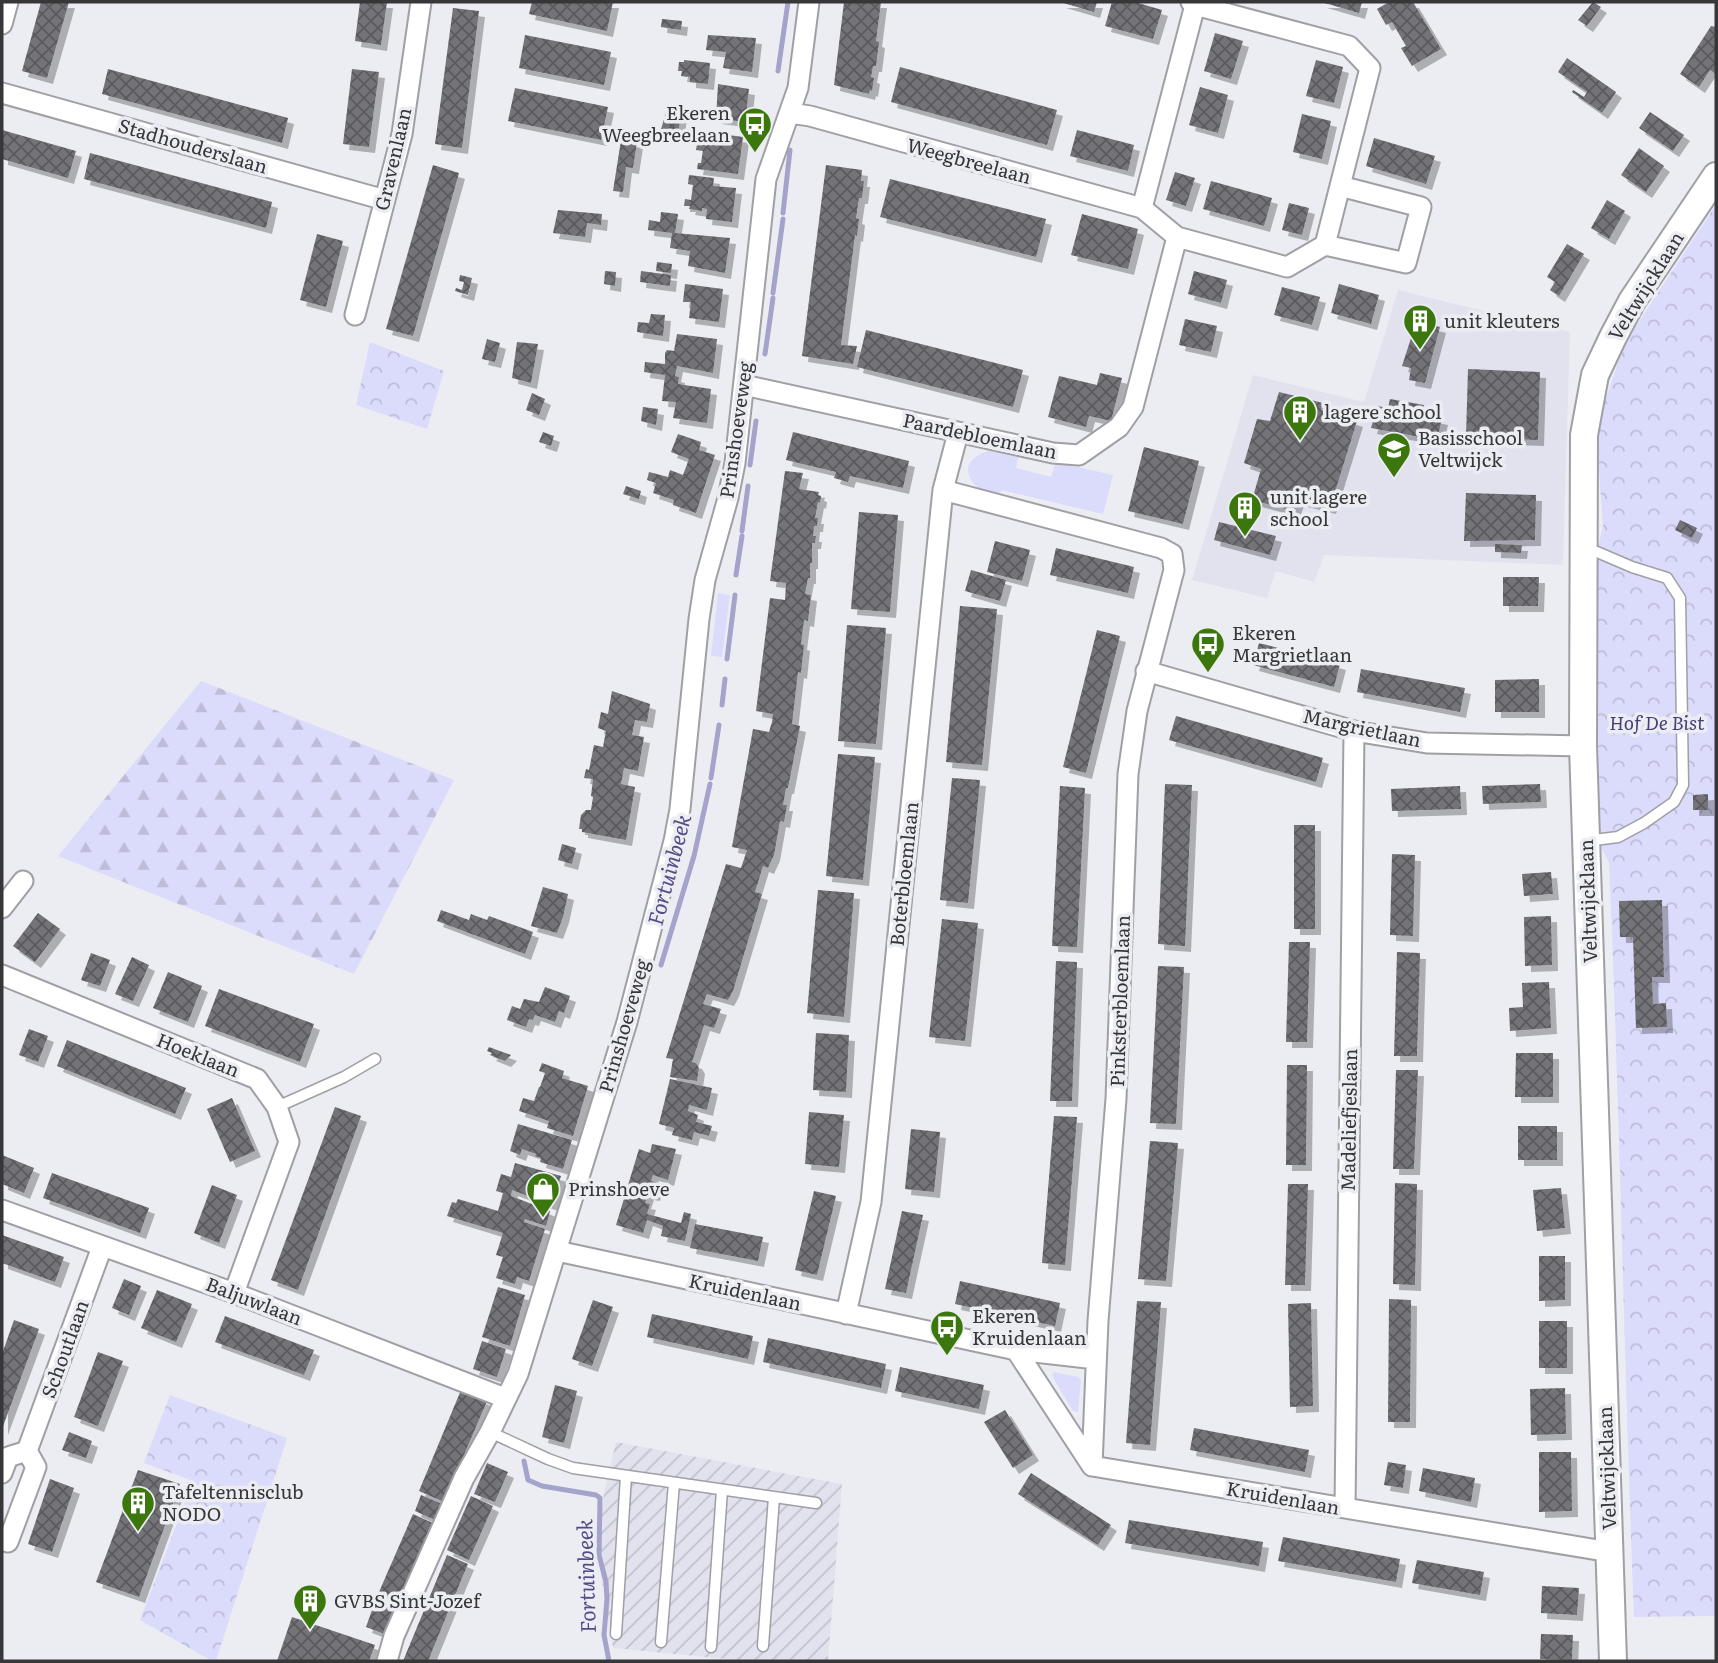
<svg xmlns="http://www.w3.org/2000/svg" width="1718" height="1663" font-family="Literata,serif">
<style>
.built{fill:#e2e2ef}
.industrial{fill:url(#industrial-furrows)}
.grass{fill:#dbdbfc}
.forest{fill:url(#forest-firs)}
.park{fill:url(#park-crowns)}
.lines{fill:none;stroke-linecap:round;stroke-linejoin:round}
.stream{stroke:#a4a3cb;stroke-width:5}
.building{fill:url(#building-cross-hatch);filter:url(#shadow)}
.lane-casing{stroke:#9f9fa5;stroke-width:13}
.street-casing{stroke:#9f9fa5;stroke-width:23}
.secondary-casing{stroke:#9f9fa5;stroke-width:30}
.lane{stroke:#fff;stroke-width:10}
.street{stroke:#fff;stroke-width:19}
.secondary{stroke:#fff;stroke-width:26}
.labels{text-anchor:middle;stroke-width:7;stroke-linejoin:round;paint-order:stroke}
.poi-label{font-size:19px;fill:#37373a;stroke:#ecedf3;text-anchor:start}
.street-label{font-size:19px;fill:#37373a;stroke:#ecedf3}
.park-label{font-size:19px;font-style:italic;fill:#444075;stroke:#ecedf3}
.water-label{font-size:21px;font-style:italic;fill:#524e85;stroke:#ecedf3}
</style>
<defs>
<pattern id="industrial-furrows" width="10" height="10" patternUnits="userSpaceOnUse" patternTransform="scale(1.75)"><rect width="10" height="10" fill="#e2e2ef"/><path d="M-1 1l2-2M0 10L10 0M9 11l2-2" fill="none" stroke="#c2c2ce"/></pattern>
<pattern id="forest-firs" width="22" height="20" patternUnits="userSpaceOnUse" patternTransform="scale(1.75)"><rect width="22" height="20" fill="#dbdbfc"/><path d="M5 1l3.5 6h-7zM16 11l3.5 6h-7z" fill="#bdbdd9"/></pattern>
<pattern id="park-crowns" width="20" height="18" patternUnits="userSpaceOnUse" patternTransform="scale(1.75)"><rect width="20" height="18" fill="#dbdbfc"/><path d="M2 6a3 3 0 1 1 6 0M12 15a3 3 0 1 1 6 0" fill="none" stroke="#bdbdd9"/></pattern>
<pattern id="building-cross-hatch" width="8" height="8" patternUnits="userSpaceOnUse" patternTransform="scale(1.75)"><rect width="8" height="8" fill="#737378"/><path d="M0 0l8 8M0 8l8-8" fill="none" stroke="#5a5a5e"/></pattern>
<filter id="shadow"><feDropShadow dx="6" dy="6" stdDeviation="0" flood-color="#0004"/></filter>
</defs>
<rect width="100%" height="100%" fill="#ecedf3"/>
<path class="built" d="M1398,290L1570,332L1563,565L1324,555L1314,582L1276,571L1267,598L1192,580L1253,375L1364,402Z"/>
<path class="industrial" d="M616,1442L842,1484L828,1661H748L613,1648L601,1575L599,1535L604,1493Z"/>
<path class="grass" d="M995,449L1019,453L1016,468L1051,477L1056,462L1113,475L1103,514L1001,490L999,498C966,488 952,459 995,449Z
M718,593L730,595L722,657L711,656Z
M1054,1372L1078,1377L1081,1380L1078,1412L1073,1411L1052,1376Z"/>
<path class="forest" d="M201,681L454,780L354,974L58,856Z"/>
<path class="park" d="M1716,205V1616L1634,1617C1624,1365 1620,1114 1609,862L1597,841V552L1603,526L1596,428L1624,344Z
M370,342L444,371L427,429L356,405Z
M170,1395L287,1438L216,1661H212L140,1620L193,1481L144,1463Z"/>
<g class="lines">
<path class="stream" d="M778,71L788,2
M783,213L790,150
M773,293L783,219
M765,354L773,298
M750,465L756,421
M742,531L748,486
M736,575L742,536
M727,659L735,595
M722,705L725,679
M711,778L719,725
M661,965L694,856L710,784
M524,1461L528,1480L542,1486L596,1495L600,1498L599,1555L606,1582L607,1599L604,1635L609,1661"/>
</g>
<path class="building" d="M41,2H69L47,78L22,71Z
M360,2H387L381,45L355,41Z
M532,2H613L607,31L529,14Z
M844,2H881L876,41L879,42L876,66H873L871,77L874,78L872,91L870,90L869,94L834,85Z
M1060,2H1097L1094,12Z
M1112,2H1135L1162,10L1153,39L1105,26Z
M1321,2H1362L1359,13Z
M1389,2H1413L1441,49L1412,66L1401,48L1406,46L1392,22L1386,25L1377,9Z
M1593,2L1601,7L1587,26L1578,20Z
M453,8L479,11L462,148L435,144Z
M662,19L682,21L681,30L661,27Z
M1711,26L1716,27V74L1710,70L1699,87L1680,74Z
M1215,33L1243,41L1231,79L1204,71Z
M525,35L611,52L604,85L519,68Z
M708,35L756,38L752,72L723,68L726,52L706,50Z
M1567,58L1616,92L1602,113L1572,92L1573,90L1584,97L1587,92L1558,72Z
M684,60L710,63L708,84L690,82V77L681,76L682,71H678L679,62H684Z
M1316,60L1343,67L1334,103L1306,96Z
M900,67L1057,110L1047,145L891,102Z
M108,69L288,118L282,143L102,94Z
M352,69L379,72L369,147L343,144Z
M718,84L749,89L745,122L716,118Z
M1200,87L1228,95L1218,133L1189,125Z
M515,88L608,107L601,140L508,121Z
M666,112L681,113L678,135L660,133Z
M1650,112L1684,135L1673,151L1639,128Z
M1302,114L1331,121L1322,159L1293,152Z
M2,130L76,151L68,178L2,159Z
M1077,130L1134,145L1128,171L1070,156Z
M699,131L743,137L738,174L697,169L698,163H701L703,151L696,150Z
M1374,138L1435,156L1426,184L1366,166Z
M621,140L637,142L633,168L626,167L623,192L613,191Z
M1639,148L1664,166L1646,192L1621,175Z
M90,153L272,202L266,228L84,179Z
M433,165L459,173L413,336L386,329Z
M826,165L862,170L861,181H864L862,198H859L856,218L859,219L857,236L855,235L841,345L857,346L853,364L802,356Z
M1175,172L1195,178L1186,206L1166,200Z
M689,175L714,178L713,186L736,188L732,222L706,219L707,209L702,208V211L689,209L690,206H684L685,199L691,200L693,185L688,184Z
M890,179L1046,219L1036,257L880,217Z
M1211,181L1272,198L1264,226L1203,209Z
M1607,200L1625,211L1609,239L1591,228Z
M1289,203L1309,208L1302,235L1282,230Z
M558,210L602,214L601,225L587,223L585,237L553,233Z
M661,212L678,214L675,233L730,238L725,273L688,266L690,251L670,248L672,233L648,230L649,220L660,222Z
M1082,214L1138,229L1128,269L1071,255Z
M317,234L343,241L326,307L300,300Z
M1567,244L1584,254L1559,296L1550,290L1555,282L1547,277Z
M657,262L672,264L671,273L656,271Z
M605,271L616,272L615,286L604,284Z
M641,271L671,275L670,286L640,282Z
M1194,271L1227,280L1221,303L1188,294Z
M460,275L472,278L468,295L455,291L456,288L462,290L464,282L459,281Z
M685,284L723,289L719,322L689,318L691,302H683Z
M1339,284L1379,295L1371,324L1331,313Z
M1282,287L1320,297L1312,325L1274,315Z
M651,314L665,315L663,336L637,332L638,322L649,323Z
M1185,319L1217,326L1211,352L1179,345Z
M1424,323L1440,327L1425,383L1409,380L1411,368L1402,366L1413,332L1420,335Z
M866,330L1023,370L1013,407L857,367Z
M677,334L717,339L713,373L677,366L675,376L679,377L678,384L711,389L707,423L673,418L676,402L662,401L665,375L644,372L645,362L665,364V353L667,350L674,351Z
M487,339L500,343L495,362L482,359Z
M517,342L538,344L531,383L512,378Z
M1468,369L1540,372L1538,440L1466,437Z
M1100,373L1122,378L1111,421L1089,416L1086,427L1048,417L1059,376L1097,385Z
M1279,392L1323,403L1321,410L1357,421L1330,508L1298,500L1294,511L1252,500L1261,469L1244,463L1257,419L1270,421Z
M532,393L545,399L539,415L526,410Z
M1390,399L1424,405L1422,415L1442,419L1437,440L1371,428L1377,406L1388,408Z
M643,407L658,409L656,425L641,421Z
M543,432L554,436L551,446L539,442Z
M793,432L909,461L903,488L850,476L848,482L834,478L836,472L786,460Z
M678,434L701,442L699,450L715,455L696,513L673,505L674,500L653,493L656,483L647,480L649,472L668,477L670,470L683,475L689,459L671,452Z
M1144,447L1199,461L1183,524L1128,511Z
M785,471L803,473L799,489L819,492L818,495L821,496L820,503L818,502L815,518H818L817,526H814L813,536H816L815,543H812V563H810V578H808L805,594L811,595L808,621L804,620L801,644L804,645L801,673L798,672L792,724L800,726L788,788H786L783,805H787L784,822L780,821L774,855L768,868L763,866L755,892L762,894L733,991L728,1000L707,994L703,1004L721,1009L714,1028L704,1025L697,1047L692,1062L696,1063L699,1068L697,1081L670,1077L673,1059L666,1058L726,864L741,868L747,850L732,847L753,729L769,732L772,722L773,714L756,711L770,598L785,600L786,583L770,581Z
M626,486L641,491L639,499L623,494Z
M1466,493L1536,495L1535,540L1464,541Z
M859,512L898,515L890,612L851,609Z
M1680,520L1697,528L1692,538L1675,530Z
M1219,522L1276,536L1270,555L1214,540Z
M995,541L1030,550L1022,581L987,572Z
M1495,544L1522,545L1521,553L1495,552Z
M1056,548L1134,567L1128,593L1050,575Z
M971,570L1006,580L1000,601L965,591Z
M1503,577H1539L1538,606H1503Z
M960,606L997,609L982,765L946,762Z
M847,625L886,628L876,744L838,741Z
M1097,630L1120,636L1086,773L1063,767Z
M1259,643L1340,664L1334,687L1253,665Z
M1361,669L1465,688L1460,712L1357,692Z
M1539,679V712H1495V680Z
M612,691L650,704L647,722L635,720L632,735L644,737L638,771L624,768L621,784L635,787L626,840L582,832V829H579L581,815L586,810H591L593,797L591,796L593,779L584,778L586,769L589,770L594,745L603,747L606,731L598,728L601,712L608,714Z
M1176,716L1323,758L1316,782L1169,740Z
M838,754L875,757L863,880L826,876Z
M952,778L980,780L968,903L940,900Z
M1165,784L1192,785L1185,946L1158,944Z
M1540,784L1541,802L1483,804L1482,786Z
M1060,786L1085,788L1077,947L1052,946Z
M1460,786L1461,809L1392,811L1391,789Z
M1708,794V810H1693V795Z
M1294,825H1315V929H1294Z
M562,844L576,848L572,864L558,860Z
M1392,854L1415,855L1413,936L1390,935Z
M1551,872L1553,894L1524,896L1522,874Z
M543,887L568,894L563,917L557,933L531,926Z
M818,890L854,893L844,1017L807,1013Z
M1662,900L1664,977H1652L1653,1004L1666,1003L1667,1027L1636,1028L1633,937H1620L1619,901Z
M441,910L469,920L471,914L487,920L489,916L533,932L525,954L437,921Z
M38,913L60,929L35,962L13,946Z
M1551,916L1552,965L1525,966L1524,917Z
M942,919L978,923L965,1041L929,1037Z
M1289,942H1310L1307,1042H1286Z
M1397,952L1420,953L1417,1056H1394Z
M91,953L110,960L100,986L81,980Z
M132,957L149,965L133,1001L115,994Z
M1056,961L1077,962L1072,1101H1050Z
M1158,966L1184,967L1176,1124L1150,1123Z
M168,972L202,986L188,1022L153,1008Z
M1549,982L1551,1028L1510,1031L1509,1008L1523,1007L1522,983Z
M545,987L570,996L564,1013L559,1011L555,1022L535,1015L533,1020L529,1019L526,1027L507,1020L512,1006L520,1009L524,999L539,1002Z
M219,989L314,1024L300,1062L205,1026Z
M29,1029L48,1036L38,1062L19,1055Z
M816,1033L849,1035L846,1092L813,1090Z
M67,1040L186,1088L175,1114L57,1066Z
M489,1047L511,1055L505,1061L490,1055L492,1053L487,1051Z
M1516,1053H1553V1097H1515Z
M542,1063L564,1071L562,1078L588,1086L573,1136L547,1128L549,1121L519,1111L523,1098L534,1101L539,1087H540L545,1073L539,1071Z
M1287,1065H1307L1306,1165H1286Z
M1396,1070H1418L1414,1169H1393Z
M670,1079L712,1088L707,1110L689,1105L688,1111L698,1115L696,1122L712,1126L709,1136L694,1132L692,1140L672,1135L674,1128L659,1124Z
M232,1098L255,1151L230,1162L207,1109Z
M335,1107L361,1116L298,1290L271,1280Z
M809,1112L844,1115L839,1167L805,1164Z
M1054,1116L1077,1117L1065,1265L1042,1263Z
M518,1124L572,1140L563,1169L540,1162L541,1158L535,1156L536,1154L522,1149L520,1155L510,1151Z
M1518,1126H1557V1160H1518Z
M911,1129L940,1132L934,1192L905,1189Z
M1150,1141L1178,1143L1166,1281L1138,1279Z
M652,1144L676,1149L668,1180L653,1175L651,1181L658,1183L654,1195L648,1194L645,1203L650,1204L647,1214L681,1223L684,1212L691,1214L685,1241L661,1236L663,1226L647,1220L643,1233L616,1225L639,1149L650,1153Z
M2,1155L34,1168L24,1193L2,1184Z
M515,1163L561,1176L552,1205L512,1190L511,1196L550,1211L546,1226L525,1219L524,1222L545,1229L529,1281L517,1277L515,1284L496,1278L503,1257L496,1255L503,1233L447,1216L452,1202L456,1203L458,1199L498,1211L503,1193L496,1191L501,1174L511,1177Z
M52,1173L149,1208L140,1233L43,1198Z
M1395,1183L1417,1184L1415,1285L1393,1284Z
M1288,1184H1308L1305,1285H1285Z
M212,1185L237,1195L219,1243L194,1233Z
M1561,1188L1565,1228L1537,1231L1533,1190Z
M814,1191L836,1196L817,1275L795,1270Z
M902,1211L923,1215L906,1293L885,1289Z
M695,1224L763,1237L758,1261L690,1248Z
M2,1235L64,1257L55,1282L2,1263Z
M1539,1256H1565V1300L1539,1301Z
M124,1279L141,1286L129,1315L112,1308Z
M960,1281L1060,1303L1055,1326L955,1304Z
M498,1287L525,1295L510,1346L482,1337Z
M157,1290L192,1304L176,1342L141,1328Z
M1389,1299L1411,1300L1410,1422H1388Z
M593,1300L613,1307L592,1366L572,1359Z
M1137,1301L1161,1302L1150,1445L1126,1443Z
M1311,1303L1313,1406L1290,1407L1288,1304Z
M652,1314L753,1336L748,1359L647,1337Z
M225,1316L314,1350L304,1375L215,1342Z
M14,1320L39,1329L2,1429V1354Z
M1539,1321H1567V1368H1539Z
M768,1338L886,1364L881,1388L763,1362Z
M482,1341L506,1349L497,1377L473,1369Z
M98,1352L123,1361L98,1426L74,1417Z
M900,1367L984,1385L979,1409L895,1391Z
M555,1385L577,1391L564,1443L542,1437Z
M1565,1388L1566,1434L1531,1435L1530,1389Z
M461,1390L487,1401L444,1502L419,1491Z
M1005,1410L1033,1455L1013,1468L984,1422Z
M1194,1428L1309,1450L1305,1472L1190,1450Z
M69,1432L92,1441L86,1458L62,1450Z
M1539,1452H1571L1572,1511L1539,1512Z
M1388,1462L1406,1465L1403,1488L1384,1485Z
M487,1463L508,1472L495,1502L474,1494Z
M1423,1468L1475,1478L1471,1502L1419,1491Z
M138,1470L180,1484L139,1597L96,1582Z
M1031,1473L1111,1525L1098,1545L1018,1494Z
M50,1479L74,1488L52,1552L28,1544Z
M421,1495L442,1504L435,1520L415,1511Z
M471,1496L493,1506L469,1560L447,1550Z
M413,1514L435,1524L401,1601L379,1592Z
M1129,1520L1263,1542L1259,1566L1125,1543Z
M1283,1537L1400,1559L1396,1582L1278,1561Z
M447,1555L468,1564L462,1578L428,1661H403Z
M1417,1560L1484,1572L1480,1595L1412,1583Z
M1542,1586L1579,1588L1577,1615L1541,1613Z
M376,1599L398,1607L387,1635L366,1627Z
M292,1617L375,1645L369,1661H277Z
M1541,1634L1573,1635L1572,1660L1540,1659Z"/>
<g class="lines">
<g class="lane-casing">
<path id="lane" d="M1585,551L1597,552L1632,567L1667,578L1680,598L1683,785L1674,802L1644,823L1618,837L1586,841
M277,1107L344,1077L375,1059
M490,1432L548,1459L573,1468L816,1503
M616,1634L626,1476
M661,1642L674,1483
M763,1646L774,1497
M711,1647L722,1490"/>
</g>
<g class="street-casing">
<path id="street" d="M1191,2L1195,5L1349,46L1370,68L1325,245
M2,24L8,2
M2,93L385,200
M790,113L810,116L1142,208L1177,237L1287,267L1325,245L1406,263L1421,207L1340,186
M1142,208L1195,5
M355,315L402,134L421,2
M744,385L1053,453L1079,455L1119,427L1133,407L1177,237
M943,490L1161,548L1172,554L1174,570L1137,711L1128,774L1116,1099L1098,1321L1092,1466
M1146,671L1354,731L1427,743L1583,746
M2,908L23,881
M2,975L257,1079L277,1107L289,1142L234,1293
M2,1210L234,1293L505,1398
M557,1251L1016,1350L1096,1359
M846,1314L871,1202L941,509L943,490L958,433
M1016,1350L1092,1466L1610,1552
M2,1473L8,1457L27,1451
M1345,1508L1354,731
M2,1540L8,1542L36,1467L27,1451L102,1247
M387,1661L394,1636L464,1478L490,1432L518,1374L627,1022L674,841L680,809L699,619L705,580L728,498L735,463L766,179L798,88L809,2"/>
</g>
<g class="secondary-casing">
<path id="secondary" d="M1613,1661L1583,746L1584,435L1595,375L1613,337L1632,301L1716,176"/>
</g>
<use href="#lane" class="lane"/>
<use href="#street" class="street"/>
<use href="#secondary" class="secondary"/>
</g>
<defs>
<g id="bus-pin" transform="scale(1.75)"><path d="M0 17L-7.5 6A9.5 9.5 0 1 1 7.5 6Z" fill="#3c770e" stroke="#ecedf3"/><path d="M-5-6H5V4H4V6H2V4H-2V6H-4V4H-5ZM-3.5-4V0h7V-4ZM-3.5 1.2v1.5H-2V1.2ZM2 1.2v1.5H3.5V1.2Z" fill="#fff"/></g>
<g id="building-pin" transform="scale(1.75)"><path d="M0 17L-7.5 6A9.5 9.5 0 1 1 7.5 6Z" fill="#3c770e" stroke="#ecedf3"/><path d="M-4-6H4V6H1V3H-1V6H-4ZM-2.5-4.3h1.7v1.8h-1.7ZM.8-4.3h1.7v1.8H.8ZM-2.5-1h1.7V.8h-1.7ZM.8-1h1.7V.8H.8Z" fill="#fff"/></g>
<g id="school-pin" transform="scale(1.75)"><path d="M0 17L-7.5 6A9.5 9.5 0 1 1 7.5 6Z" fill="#3c770e" stroke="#ecedf3"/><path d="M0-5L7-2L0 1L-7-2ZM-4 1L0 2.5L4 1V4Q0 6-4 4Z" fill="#fff"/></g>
<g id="shop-pin" transform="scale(1.75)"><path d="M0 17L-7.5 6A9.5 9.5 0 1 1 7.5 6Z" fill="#3c770e" stroke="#ecedf3"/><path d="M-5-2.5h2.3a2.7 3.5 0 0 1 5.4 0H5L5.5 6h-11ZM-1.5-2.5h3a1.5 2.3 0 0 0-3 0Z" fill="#fff"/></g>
</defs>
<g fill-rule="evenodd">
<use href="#bus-pin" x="755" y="124"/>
<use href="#building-pin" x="1420" y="321"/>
<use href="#building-pin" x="1300" y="412"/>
<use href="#school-pin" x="1394" y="449"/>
<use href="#building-pin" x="1245" y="508"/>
<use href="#bus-pin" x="1208" y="644"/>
<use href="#shop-pin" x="543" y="1189"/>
<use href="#bus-pin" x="947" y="1327"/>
<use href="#building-pin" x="138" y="1503"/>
<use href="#building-pin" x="310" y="1601"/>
</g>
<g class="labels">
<g class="poi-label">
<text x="730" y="120" text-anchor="end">Ekeren<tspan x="730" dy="22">Weegbreelaan</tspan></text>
<text x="1444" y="328">unit kleuters</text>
<text x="1324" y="419">lagere school</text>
<text x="1418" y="445">Basisschool<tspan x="1418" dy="22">Veltwijck</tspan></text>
<text x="1270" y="504">unit lagere<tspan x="1270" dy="22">school</tspan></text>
<text x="1232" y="640">Ekeren<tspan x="1232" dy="22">Margrietlaan</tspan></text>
<text x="568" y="1196">Prinshoeve</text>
<text x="972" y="1323">Ekeren<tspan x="972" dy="22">Kruidenlaan</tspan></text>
<text x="162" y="1499">Tafeltennisclub<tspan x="162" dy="22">NODO</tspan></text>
<text x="334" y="1608">GVBS Sint-Jozef</text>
</g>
<g class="street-label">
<text transform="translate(193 146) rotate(16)" y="7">Stadhouderslaan</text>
<text transform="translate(393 159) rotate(-77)" y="7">Gravenlaan</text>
<text transform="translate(969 161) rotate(15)" y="7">Weegbreelaan</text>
<text transform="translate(1646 286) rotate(-58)" y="7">Veltwijcklaan</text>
<text transform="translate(736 430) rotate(-82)" y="7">Prinshoeveweg</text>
<text transform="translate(980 436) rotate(12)" y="7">Paardebloemlaan</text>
<text transform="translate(1362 728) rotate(12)" y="7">Margrietlaan</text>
<text transform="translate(904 874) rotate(-84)" y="7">Boterbloemlaan</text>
<text transform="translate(1588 901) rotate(-92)" y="7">Veltwijcklaan</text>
<text transform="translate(1120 1001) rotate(-88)" y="7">Pinksterbloemlaan</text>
<text transform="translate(624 1026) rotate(-74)" y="7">Prinshoeveweg</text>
<text transform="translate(198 1055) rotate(22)" y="7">Hoeklaan</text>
<text transform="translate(1349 1120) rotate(-89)" y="7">Madeliefjeslaan</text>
<text transform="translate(745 1292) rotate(12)" y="7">Kruidenlaan</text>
<text transform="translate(254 1301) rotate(21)" y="7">Baljuwlaan</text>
<text transform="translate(65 1349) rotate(-70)" y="7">Schoutlaan</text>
<text transform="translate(1607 1468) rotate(-92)" y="7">Veltwijcklaan</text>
<text transform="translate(1283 1498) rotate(10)" y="7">Kruidenlaan</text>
</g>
<g class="park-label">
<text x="1657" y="730">Hof De Bist</text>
</g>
<g class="water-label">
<text transform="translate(670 870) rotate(-75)" y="7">Fortuinbeek</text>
<text transform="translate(587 1576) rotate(-92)" y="7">Fortuinbeek</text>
</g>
</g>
<rect width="1718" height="1663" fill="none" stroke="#37373a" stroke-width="7"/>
</svg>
